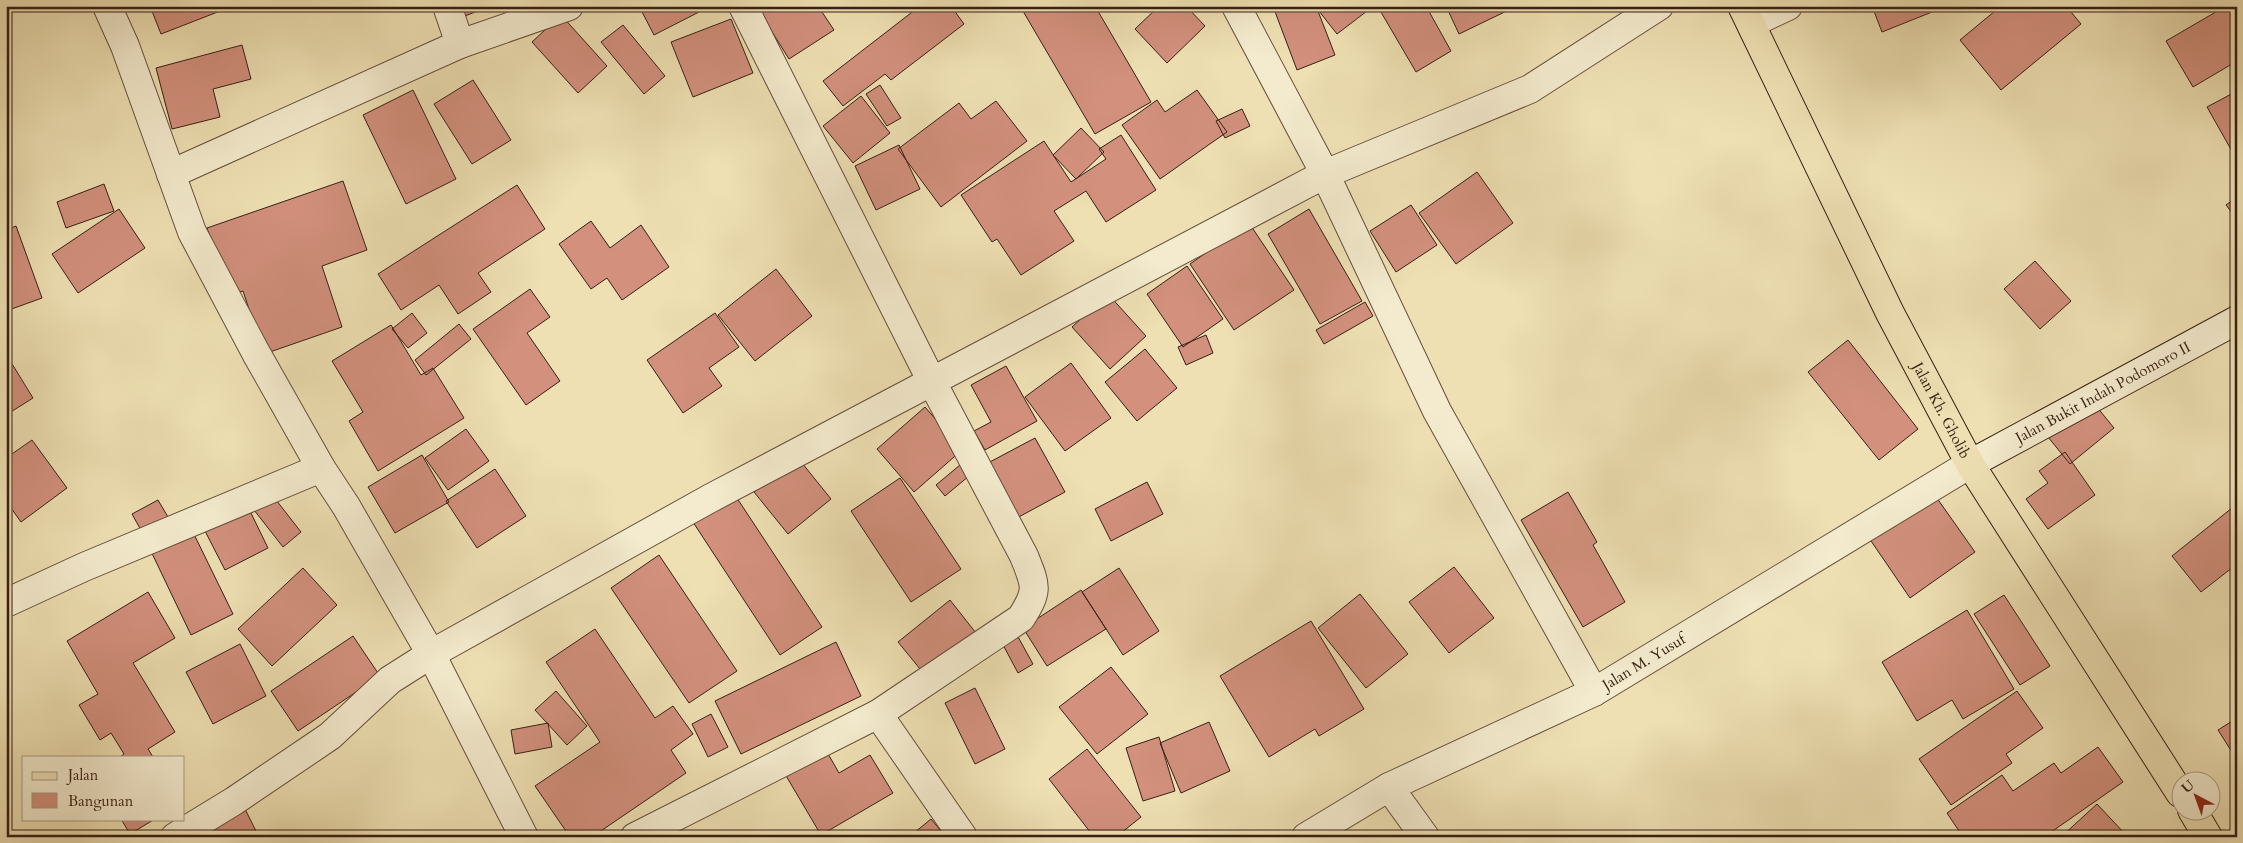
<svg xmlns="http://www.w3.org/2000/svg" width="2243" height="843" font-family="Cardo,serif">
<style>
.building{fill:#d2907d;stroke:#371f15}
.lines{fill:none;stroke-linecap:round;stroke-linejoin:round}
.street-casing{stroke:#654f3c;stroke-width:30}
.secondary-casing{stroke:#371f15;stroke-width:30}
.primary-casing{stroke:#371f15;stroke-width:30}
.street{stroke:#f4ebce;stroke-width:28}
.secondary{stroke:#f4ebce;stroke-width:28}
.primary{stroke:#eee0b3;stroke-width:28}
.labels{text-anchor:middle;stroke-width:4;stroke-linejoin:round;paint-order:stroke}
.street-label{font-size:15px;fill:#371f15;stroke:#f4ebce}
</style>
<rect width="100%" height="100%" fill="#eee0b3"/>
<filter id="stains"><feTurbulence type="fractalNoise" baseFrequency=".004" numOctaves="4"/><feColorMatrix values="0 0 0 0 .2 0 0 0 0 .09 0 0 0 0 .02 0 0 0 .5 -.17"/></filter>
<radialGradient id="worn" r=".72"><stop offset=".6" stop-color="#630" stop-opacity="0"/><stop offset="1" stop-color="#630" stop-opacity=".3"/></radialGradient>
<path class="building" d="M150,6H233L161,34Z
M456,6H490L460,18Z
M639,6H696L699,12L654,35Z
M767,6H818L834,30L789,59L759,11Z
M920,6H951L964,24L891,80L885,74L843,106L823,81Z
M1020,6H1095L1151,102L1095,134Z
M1159,6H1186L1205,26L1167,63L1135,29Z
M1280,6H1316L1335,55L1297,70L1274,9Z
M1315,6H1370L1371,8L1337,34Z
M1426,6L1451,51L1416,72L1378,7Z
M1446,6H1517L1459,34Z
M1872,6H1947L1882,32Z
M2001,6H2066L2081,24L2001,90L1960,40Z
M2226,6H2237V61L2193,87L2166,41Z
M561,15L607,66L578,93L532,42Z
M731,19L753,73L693,97L671,42Z
M623,25L665,76L644,94L601,42Z
M242,45L251,79L213,89L220,117L172,129L156,68Z
M473,80L511,140L472,164L434,104Z
M880,85L901,118L887,126L866,94Z
M413,90L456,179L406,204L363,115Z
M1197,90L1227,132L1160,179L1122,125L1157,100L1165,112Z
M2237,91V160L2207,107Z
M861,96L890,133L853,163L823,126Z
M996,101L1027,141L941,207L898,149L959,103L971,119Z
M1242,109L1250,126L1225,138L1216,121Z
M1081,128L1104,152L1076,179L1053,155Z
M1121,135L1156,190L1106,222L1086,191L1054,211L1074,241L1021,275L997,239L992,242L961,195L1044,141L1071,182L1106,159L1099,149Z
M899,145L920,189L876,210L855,166Z
M1477,172L1513,223L1456,264L1419,213Z
M343,181L367,250L322,266L342,327L264,354L243,291L229,295L207,228Z
M104,184L114,211L66,228L57,202Z
M517,185L545,229L478,273L491,292L458,314L439,285L401,310L378,274Z
M2237,197V219L2226,205Z
M1411,205L1437,245L1396,272L1370,231Z
M119,209L145,248L78,293L52,254Z
M1309,209L1362,301L1320,324L1268,234Z
M591,221L610,248L641,225L669,267L622,300L607,278L591,289L559,244Z
M1249,223L1294,290L1234,330L1190,264Z
M16,226L42,298L6,311V230Z
M2035,261L2071,301L2040,329L2004,289Z
M1187,266L1223,319L1183,347L1147,294Z
M776,269L812,316L755,361L718,315Z
M530,289L550,317L527,333L560,381L526,405L473,329Z
M1108,294L1146,336L1110,369L1072,327Z
M1365,302L1373,316L1324,344L1316,330Z
M412,313L427,333L408,348L392,329Z
M715,313L739,347L709,368L722,386L683,413L647,360Z
M459,324L471,339L426,375L415,360Z
M391,325L421,375L433,368L464,418L378,471L349,421L363,412L332,361Z
M1206,335L1213,353L1186,365L1178,347Z
M1848,340L1918,429L1879,460L1808,372Z
M1145,349L1177,388L1137,421L1105,382Z
M6,354L33,398L6,415Z
M1071,363L1111,418L1065,451L1025,397Z
M1006,366L1037,421L985,450L974,431L991,422L971,385Z
M2092,401L2114,428L2070,464L2048,437Z
M925,407L962,450L914,492L877,449Z
M466,429L489,461L448,490L425,458Z
M1035,438L1065,492L1015,519L986,464Z
M32,440L67,488L21,522L6,501V458Z
M2065,452L2095,495L2048,529L2026,499L2048,483L2039,471Z
M422,455L449,502L395,533L368,487Z
M798,458L831,499L788,534L754,492Z
M966,460L975,471L945,496L936,485Z
M495,469L526,516L477,548L446,501Z
M900,478L961,569L911,602L851,511Z
M1147,482L1163,514L1111,541L1095,509Z
M731,489L822,627L780,655L689,516Z
M1568,492L1597,542L1593,545L1625,602L1583,627L1521,520Z
M1934,494L1975,552L1910,598L1869,538Z
M273,496L301,532L283,547L254,510Z
M158,500L168,517L142,532L132,514Z
M2237,504V564L2201,592L2172,556Z
M249,509L268,548L225,570L205,531Z
M189,524L233,614L191,635L148,545Z
M659,555L737,671L689,703L611,588Z
M1454,567L1494,618L1449,653L1409,602Z
M303,568L337,605L272,666L238,629Z
M1119,568L1159,631L1123,655L1082,592Z
M1081,590L1106,629L1047,666L1023,628Z
M148,592L175,638L133,663L175,732L148,749L153,757H120L124,754L111,733L100,740L79,705L98,694L67,641Z
M1360,594L1408,654L1366,688L1318,628Z
M2004,595L2050,666L2020,685L1974,614Z
M950,600L976,633L925,675L898,642Z
M1967,610L2014,689L1963,719L1952,700L1917,721L1882,662Z
M1311,621L1364,709L1319,736L1315,729L1269,757L1220,676Z
M595,629L655,718L673,706L693,734L671,750L686,773L592,837H570L535,786L600,742L546,662Z
M1017,635L1033,664L1018,673L1002,643Z
M353,636L380,676L298,731L271,691Z
M836,642L861,696L741,754L715,701Z
M240,644L266,696L213,724L186,672Z
M1111,667L1148,714L1097,754L1059,707Z
M975,688L1005,749L975,764L945,703Z
M556,691L587,726L567,745L535,710Z
M2017,691L2043,728L2006,754L2012,763L1951,805L1919,759Z
M711,714L728,747L708,757L692,724Z
M2237,718V760L2218,730Z
M1209,722L1230,771L1181,793L1160,743Z
M548,723L552,747L515,754L511,730Z
M1159,737L1175,791L1143,801L1126,748Z
M823,745L839,773L870,755L893,793L821,835L782,769Z
M2098,747L2123,782L2044,837H1963L1947,813L2002,775L2013,791L2054,763L2061,773Z
M1087,749L1141,817L1116,837H1094L1049,779Z
M2097,804L2126,835L2124,837H2061Z
M244,807L259,837H193Z
M121,819H155L130,834Z
M931,819L946,837H909Z
M735,831L738,837H723Z"/>
<g class="lines">
<g class="street-casing">
<g id="street">
<path d="M107,6L125,46L192,232L256,353L321,468L346,506L431,654L709,499L1325,174L1530,89L1659,6"/>
<path d="M447,6L460,44"/>
<path d="M1236,6L1325,174L1437,411L1594,692"/>
<path d="M1752,23L1788,6"/>
<path d="M171,174L460,44L569,6"/>
<path d="M6,603L84,567L321,468"/>
<path d="M878,714L963,837"/>
<path d="M1389,787L1425,837"/>
<path d="M175,837L234,801L330,736L390,680L431,654L524,837"/>
<path d="M635,837L878,714L1021,618C1039,590 1036,586 1024,556L932,382L743,6"/>
<path id="s1" d="M1306,837L1389,787L1594,692L1970,464"/>
</g>
</g>
<g class="secondary-casing">
<g id="secondary">
<path id="s2" d="M1970,464L2237,320"/>
</g>
</g>
<g class="primary-casing">
<g id="primary">
<path id="s3" d="M1742,6L1890,313L1970,464L2180,793"/>
<path d="M2192,810L2208,837"/>
</g>
</g>
<use href="#street" class="street"/>
<use href="#secondary" class="secondary"/>
<use href="#primary" class="primary"/>
</g>
<g class="labels">
<g class="street-label">
<text dy="5" stroke="none"><textPath href="#s2" startOffset="151">Jalan Bukit Indah Podomoro II</textPath></text>
<text dy="5" stroke="none"><textPath href="#s3" startOffset="451">Jalan Kh. Gholib</textPath></text>
<text dy="5" stroke="none"><textPath href="#s1" startOffset="381">Jalan M. Yusuf</textPath></text>
</g>
</g>
<rect width="2243" height="843" fill="none" stroke="#eee0b3" stroke-width="25"/>
<rect x="8" y="8" width="2228" height="828" fill="none" stroke="#371f15" stroke-width="2.5"/>
<rect x="12" y="12" width="2218" height="818" fill="none" stroke="#371f15"/>
<rect x="22" y="756" width="162" height="65" fill="#f4ebce" stroke="#a89984"/>
<rect x="32" y="772" width="25" height="8" fill="#eee0b3" stroke="#a89984"/>
<text x="68" y="780" font-size="15" fill="#371f15">Jalan</text>
<rect x="32" y="793" width="25" height="15" fill="#d2907d" stroke="#a89984"/>
<text x="68" y="806" font-size="15" fill="#371f15">Bangunan</text>
<g transform="translate(2196 796) rotate(319)"><circle r="24" fill="#f4ebce" stroke="#a89984"/>
<path d="M0-4L9 19L0 12L-9 19Z" fill="#8f2418"/>
<text y="-8" font-size="14" font-weight="bold" text-anchor="middle" fill="#371f15">U</text>
</g>
<rect width="100%" height="100%" filter="url(#stains)"/>
<rect width="100%" height="100%" fill="url(#worn)"/>
</svg>
